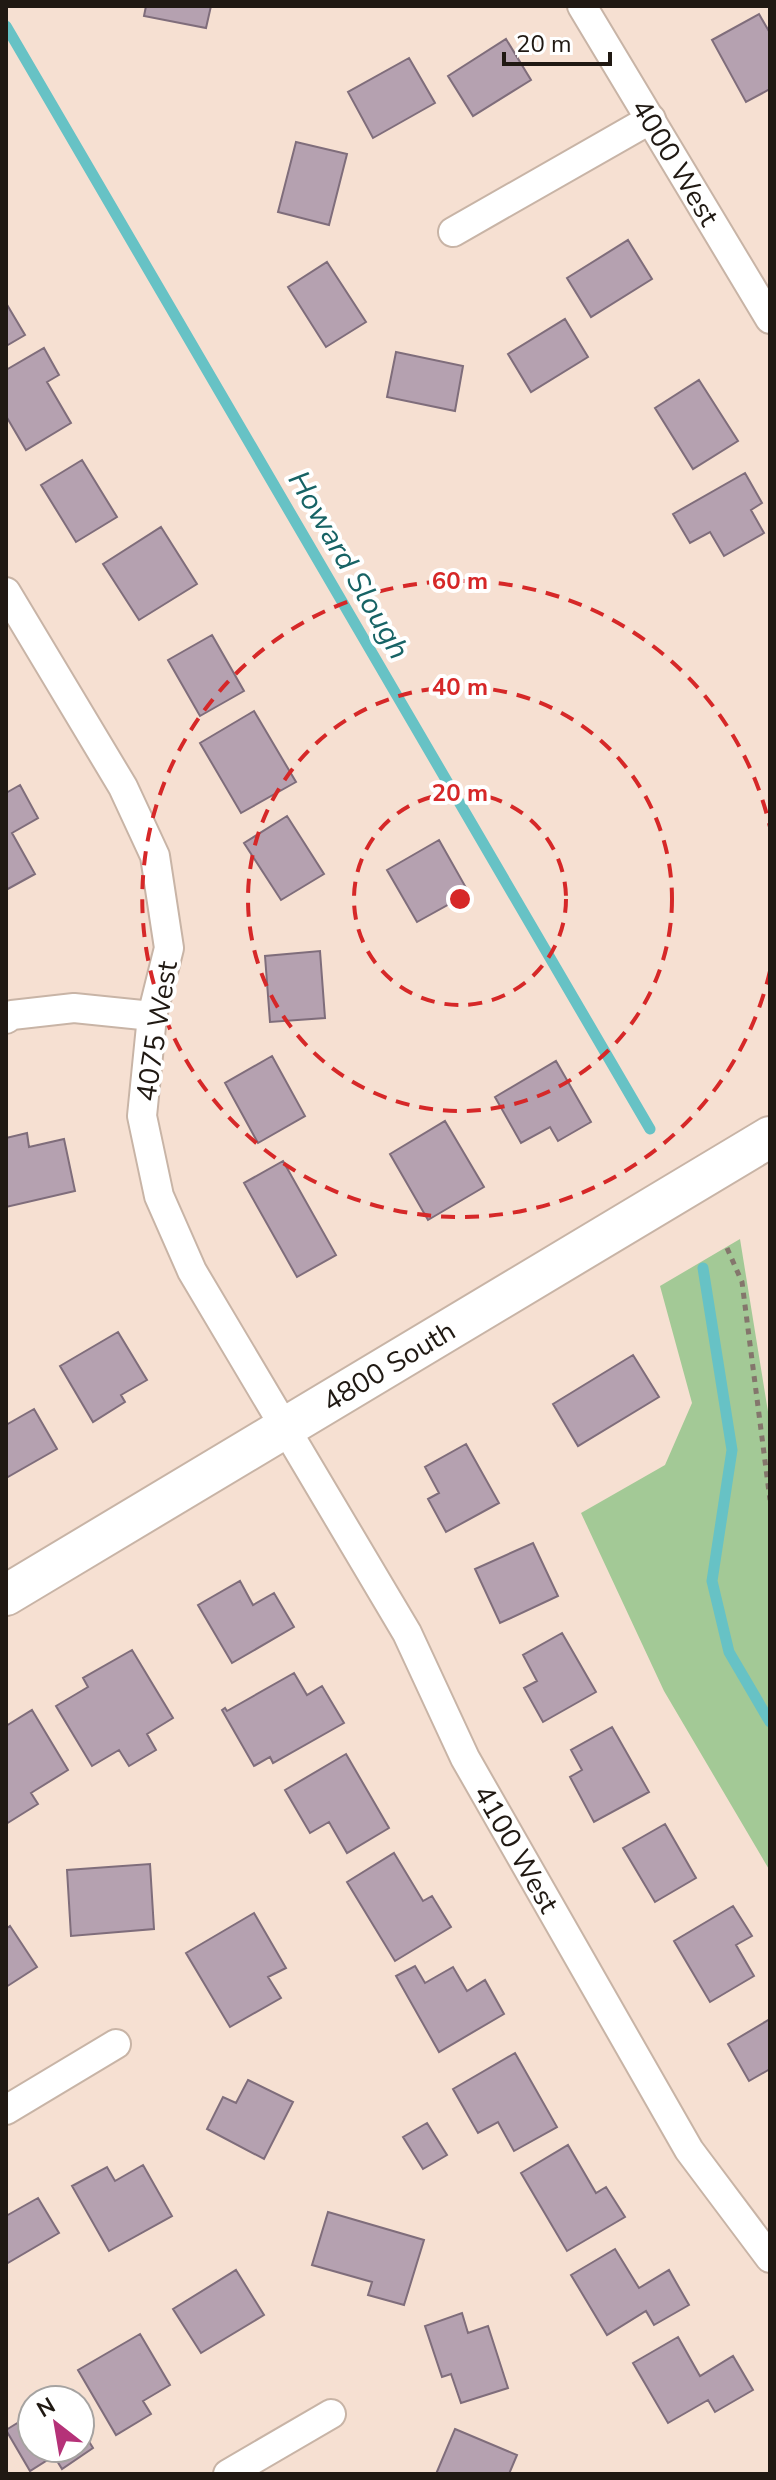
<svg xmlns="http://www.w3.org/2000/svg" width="776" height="2480" font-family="'Nunito Sans',sans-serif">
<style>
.green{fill:#a3c996}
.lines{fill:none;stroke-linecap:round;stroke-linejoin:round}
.stream{stroke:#67c2c5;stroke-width:11}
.building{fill:#b5a1b0;stroke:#7f6d7b;stroke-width:2}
.street-casing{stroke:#c8b4a6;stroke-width:32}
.secondary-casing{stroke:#c8b4a6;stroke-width:44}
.path{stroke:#84766c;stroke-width:5;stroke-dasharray:6 6;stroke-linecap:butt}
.street{stroke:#fff;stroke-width:28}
.secondary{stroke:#fff;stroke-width:40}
.ring{fill:none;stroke:#d62828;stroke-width:4;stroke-dasharray:14 10}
.labels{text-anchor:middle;stroke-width:8;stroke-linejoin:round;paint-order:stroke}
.street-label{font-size:28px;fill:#201913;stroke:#fff}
.water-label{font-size:30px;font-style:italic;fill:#176365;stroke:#fff}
.centre{fill:#d62828;stroke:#fff;stroke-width:4}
.ring-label{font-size:24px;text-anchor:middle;font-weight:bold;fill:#d62828;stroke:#fff;stroke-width:8;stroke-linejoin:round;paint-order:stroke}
</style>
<rect width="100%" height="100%" fill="#f6e0d2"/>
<path class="green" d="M740,1239L770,1424V1871L664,1691L581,1513L665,1465L692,1403L660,1286Z"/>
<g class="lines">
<path class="stream" d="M6,26L650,1129
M703,1268L732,1450L712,1581L729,1652L770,1722"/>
</g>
<path class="building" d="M146,6H211L206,28L144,16Z
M759,14L770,33V89L746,102L712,40Z
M506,39L531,80L473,116L448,76Z
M409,58L435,103L373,138L348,92Z
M296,142L347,154L329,225L278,212Z
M628,240L652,279L591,317L567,278Z
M327,262L366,322L326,347L288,287Z
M6,303L25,335L6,346Z
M565,319L588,357L531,392L508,354Z
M44,348L59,375L47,382L71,423L26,450L6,416V370Z
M396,352L463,366L455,411L387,397Z
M699,380L738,441L693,469L655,408Z
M82,460L117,517L76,542L41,485Z
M745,473L762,503L751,510L764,533L724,556L710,532L690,543L673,514Z
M161,527L197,584L139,620L103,564Z
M212,635L244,691L200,716L168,660Z
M254,711L296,782L241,813L200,743Z
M20,785L38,818L12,833L35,874L6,890V793Z
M287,816L324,874L281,900L244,843Z
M439,840L469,893L417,922L387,870Z
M320,951L325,1018L270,1022L265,956Z
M272,1056L305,1116L258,1143L225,1083Z
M556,1061L591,1122L558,1141L550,1127L521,1143L495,1097Z
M445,1121L484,1187L428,1220L390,1154Z
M27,1133L29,1147L64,1139L75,1191L6,1207V1138Z
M283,1161L336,1255L297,1277L244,1183Z
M118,1332L147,1380L121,1395L125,1402L93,1422L60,1366Z
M633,1355L659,1397L578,1446L553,1404Z
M34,1409L57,1449L6,1478V1425Z
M466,1444L499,1503L446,1532L428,1499L439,1493L425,1467Z
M533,1543L558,1596L500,1623L475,1569Z
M240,1581L253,1605L274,1593L294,1627L232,1663L198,1605Z
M562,1633L596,1692L543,1722L524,1688L537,1681L523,1655Z
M132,1650L173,1718L147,1734L156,1750L129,1766L119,1750L92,1766L56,1706L88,1687L83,1678Z
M294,1673L307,1695L322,1686L344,1723L273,1763L270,1757L254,1766L222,1710L225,1708L227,1711Z
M32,1710L68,1770L31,1793L38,1804L6,1824V1726Z
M612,1727L649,1792L594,1822L570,1777L582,1770L571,1750Z
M346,1754L389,1828L347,1853L329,1822L310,1833L285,1790Z
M665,1824L696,1878L655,1902L623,1848Z
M394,1853L423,1901L432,1896L451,1927L395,1961L347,1882Z
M150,1864L154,1929L71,1936L67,1870Z
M733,1906L752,1936L736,1945L754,1976L710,2002L674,1941Z
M254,1913L286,1968L268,1977L281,1998L230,2027L186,1953Z
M10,1926L37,1967L6,1987V1929Z
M415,1966L425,1983L453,1967L467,1991L485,1980L504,2014L439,2052L396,1976Z
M770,2019V2069L749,2081L728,2044Z
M515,2053L557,2127L514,2151L498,2122L478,2133L453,2089Z
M248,2080L293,2102L264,2159L207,2129L223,2097L236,2103Z
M427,2123L447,2155L423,2169L403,2137Z
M568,2145L596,2193L606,2187L625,2217L567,2251L521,2173Z
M143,2165L172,2216L109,2251L72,2186L107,2167L115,2181Z
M38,2198L59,2233L6,2264V2216Z
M328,2212L424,2240L404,2305L368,2295L372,2282L312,2265Z
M615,2249L639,2288L669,2270L689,2305L654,2325L646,2311L607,2335L571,2275Z
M236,2270L264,2315L201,2353L173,2309Z
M462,2313L468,2333L488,2326L508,2388L461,2403L451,2374L442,2377L425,2326Z
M140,2334L170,2385L143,2401L151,2414L116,2435L78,2370Z
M678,2337L700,2376L733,2356L753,2390L715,2412L708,2400L668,2423L633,2363Z
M32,2414V2448H80V2427L93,2448L62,2469L54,2456L30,2471L6,2430Z
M455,2429L517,2455L509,2474H436Z"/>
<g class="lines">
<g class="street-casing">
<g id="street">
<path id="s1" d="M582,6L770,319"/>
<path d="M453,232L651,119"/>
<path id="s2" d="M6,592L123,787L155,856L169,948L152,1016L142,1116L159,1196L192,1271L407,1633L465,1758L689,2150L770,2258"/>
<path d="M6,1019L12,1015L74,1008L152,1016"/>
<path d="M6,2110L116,2044"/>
<path d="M228,2474L331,2414"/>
</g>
</g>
<g class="secondary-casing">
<g id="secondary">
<path id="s3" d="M6,1595L770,1137"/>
</g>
</g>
<path class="path" d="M727,1248L742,1282L770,1500"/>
<use href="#street" class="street"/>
<use href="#secondary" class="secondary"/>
</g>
<g class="ring">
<circle cx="460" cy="899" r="106"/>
<circle cx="460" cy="899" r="212"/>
<path d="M770 971A318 318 0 1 1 770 827"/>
</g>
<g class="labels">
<g class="street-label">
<text dy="10" stroke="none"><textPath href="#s1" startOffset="182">4000 West</textPath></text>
<text transform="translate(156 1031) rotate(-81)" y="10">4075 West</text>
<text dy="10" stroke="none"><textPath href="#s3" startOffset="446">4800 South</textPath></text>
<text dy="10" stroke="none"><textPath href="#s2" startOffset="1394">4100 West</textPath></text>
</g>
<g class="water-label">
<text transform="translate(349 565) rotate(60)" y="10">Howard Slough</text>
</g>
</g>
<circle cx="460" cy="899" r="12" class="centre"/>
<g class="ring-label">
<text x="460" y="589">60 m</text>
<text x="460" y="695">40 m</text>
<text x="460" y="801">20 m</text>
</g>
<rect width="776" height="2480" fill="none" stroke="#201913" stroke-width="16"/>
<g transform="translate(56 2424) rotate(329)"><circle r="38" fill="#ffffff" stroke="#a6a3a1" stroke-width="2"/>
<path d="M0-6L14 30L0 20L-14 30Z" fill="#b53278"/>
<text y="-12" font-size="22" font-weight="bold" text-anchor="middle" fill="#201913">N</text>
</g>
<path d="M504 52v12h106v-12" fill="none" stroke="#201913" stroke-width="4"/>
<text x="516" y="52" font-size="24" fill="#201913" stroke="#ffffff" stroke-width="6" paint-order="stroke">20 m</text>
</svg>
